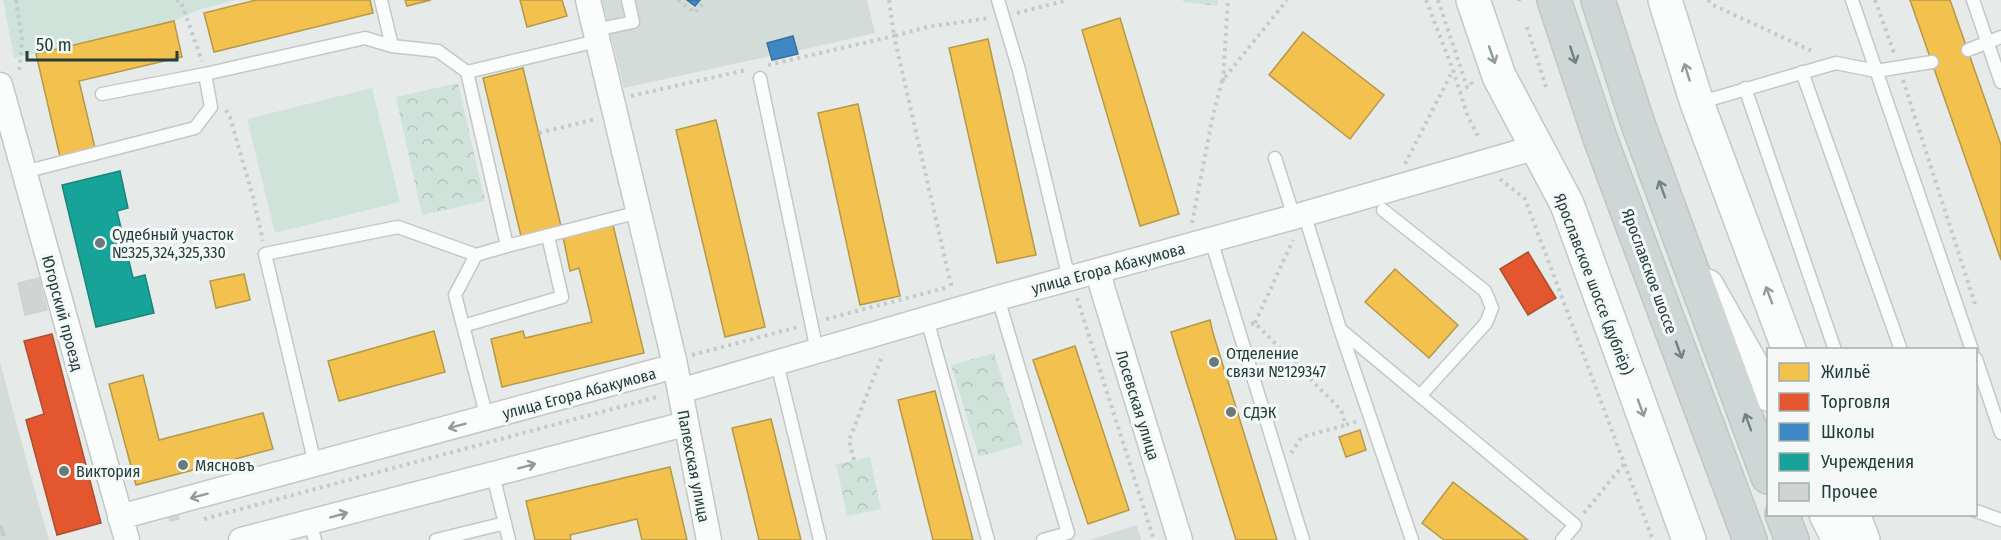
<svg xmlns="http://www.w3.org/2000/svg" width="2001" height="540" font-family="'Fira Sans Condensed',sans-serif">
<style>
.built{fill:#d4dcda}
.grass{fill:#d0e3db}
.forest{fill:url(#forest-crowns)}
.homes{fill:#f2c14e;stroke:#b49949;stroke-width:1.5}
.shops{fill:#e4572e;stroke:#aa4f32;stroke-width:1.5}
.schools{fill:#3f88c5;stroke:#37729c;stroke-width:1.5}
.public{fill:#17a398;stroke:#1b847d;stroke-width:1.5}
.building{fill:#d0d4d4;stroke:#cfd4d3;stroke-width:1.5}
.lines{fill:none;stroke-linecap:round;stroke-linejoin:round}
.lane-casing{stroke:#c3c8c7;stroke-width:15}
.street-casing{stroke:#c3c8c7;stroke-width:27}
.secondary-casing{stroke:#c3c9c8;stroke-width:36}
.primary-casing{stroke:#bec6c6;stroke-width:36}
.path{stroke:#c2cbca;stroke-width:4;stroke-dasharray:3 4.5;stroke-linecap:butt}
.lane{stroke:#fbfcfc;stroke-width:12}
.street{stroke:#fbfcfc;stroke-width:24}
.secondary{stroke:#fbfcfc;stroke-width:33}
.primary{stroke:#cfd6d6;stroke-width:33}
.rail{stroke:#c7cccb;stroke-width:4.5;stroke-dasharray:12 6;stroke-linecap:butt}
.oneway{stroke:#909c9c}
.oneway2{stroke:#718282}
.poi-dot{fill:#687a7a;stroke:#f4f9f8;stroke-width:2}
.labels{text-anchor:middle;stroke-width:6;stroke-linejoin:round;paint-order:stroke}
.poi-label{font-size:16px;fill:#243d3d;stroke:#f4f9f8;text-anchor:start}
.street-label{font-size:16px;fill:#243d3d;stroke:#f4f9f8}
</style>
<defs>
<pattern id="forest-crowns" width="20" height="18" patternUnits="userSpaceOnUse" patternTransform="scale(1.5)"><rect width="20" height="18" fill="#d0e3db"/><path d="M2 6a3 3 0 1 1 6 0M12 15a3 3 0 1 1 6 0" fill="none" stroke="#b2c4bd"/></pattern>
</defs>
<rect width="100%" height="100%" fill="#e6ebea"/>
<path class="built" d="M602,0H867L875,33L797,51L793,36L767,43L771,56L624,88Z
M0,362L29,470L49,540H0Z
M1137,525L1141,540H1089Z"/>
<path class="grass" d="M3,0H236L201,9L174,21L14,58Z
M372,88L400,202L275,233L247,119Z"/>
<path class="forest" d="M1183,0H1218V6L1183,2Z
M458,83L485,201L422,215L396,97Z
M994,353L1023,444L979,457L951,365Z
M870,457L881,509L847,516L836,464Z"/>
<path class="homes" d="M256,0H370L373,13L214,52L204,13Z
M405,0H431L407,6Z
M520,0H562L567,16L527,27Z
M1910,0H1950L2001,145V260Z
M1120,18L1179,214L1140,226L1082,30Z
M174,21L182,57L79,81L95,148L60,157L36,54Z
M1303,32L1384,95L1350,139L1269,75Z
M988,39L1036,255L997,263L949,48Z
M523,68L561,226L521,236L483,78Z
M858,104L900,296L860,305L818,113Z
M716,120L765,327L725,337L676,130Z
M613,225L644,353L502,387L491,339L523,331L525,338L592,322L579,268L570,271L563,237Z
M1395,269L1458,325L1429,358L1365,302Z
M244,274L250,300L216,308L210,281Z
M1210,320L1213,333L1277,540H1236L1177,352L1171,332Z
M434,331L445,372L339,401L328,361Z
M1075,346L1129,510L1088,524L1033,360Z
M143,375L159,440L263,413L273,449L136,485L109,384Z
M935,391L954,466L973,540H933L898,400Z
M771,419L790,496L801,540H759L732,428Z
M1360,430L1366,450L1346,457L1339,437Z
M670,467L687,540H642L637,519L570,535L571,540H535L526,501Z
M1453,482L1528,540H1444L1422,523Z"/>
<path class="shops" d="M1528,252L1556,298L1528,315L1500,269Z
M52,334L101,523L57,535L26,420L44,414L24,341Z"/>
<path class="schools" d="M687,0H700L695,6Z
M793,36L798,54L772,60L767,43Z"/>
<path class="public" d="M120,171L128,208L117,211L133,278L145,275L154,313L96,327L62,185Z"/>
<path class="building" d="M39,278L47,310L25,315L18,283Z
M177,513L179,519L170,521L169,515Z"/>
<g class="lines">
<g class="lane-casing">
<path id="lane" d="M381,0L392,46
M998,0L1019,70L1069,279
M1852,0L1972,350
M1973,0L2001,82
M595,30L633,22L628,0
M597,41L467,72L507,246L639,212
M1968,50L2001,37
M1802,72L1901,350
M760,78L817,351
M1745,88L1835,350
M102,94L205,74
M1698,103L1836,63L1876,71L1932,62
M1275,158L1294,217
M24,172L195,128L211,107L205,74L365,38L392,46L438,51L467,72
M1383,210L1485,291L1492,308L1486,323L1420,396
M1304,213L1340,329L1412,540
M1211,240L1303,540
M998,298L1068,533L1043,540
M927,319L988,540
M463,326L562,297L548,236
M1341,330L1575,525L1562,540
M1976,359L2001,433
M777,363L820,540
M487,418L455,295L476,255L507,246
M315,464L265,254L398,227L476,255
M493,475L509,540
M1976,511L2001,520
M310,523L315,540
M436,540L505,523"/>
</g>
<g class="street-casing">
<path id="street" d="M588,0L674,360L709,540
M0,85L127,540
M1099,271L1102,287L1180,540
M680,391L998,298L1294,217L1537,147
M120,517L675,366
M241,540L685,424"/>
</g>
<g class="secondary-casing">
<path id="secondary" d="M1473,0L1499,76L1567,204L1689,540
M1665,0L1697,103L1789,350
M1707,286L1768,394
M1826,514L1839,540
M1853,514L1863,540"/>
</g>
<g class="primary-casing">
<path id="primary" d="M1554,0L1600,138L1750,540
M1598,0L1638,124L1768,477
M1782,514L1792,540"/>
</g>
<path class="path" d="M16,0L22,39L19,74
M176,0L181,2L202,61
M678,0L695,13L705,0
M889,0L894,36L927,27L989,18
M1426,0L1453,70L1468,117L1480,140
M1438,0L1467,87L1472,85L1470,79
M1519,0V1
M1708,0L1711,4L1814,52
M1875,0L1894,53
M1017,13L1068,0
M1527,27L1546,87
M768,65L894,36L952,289
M1903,80L1975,304
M1223,81L1228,0
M631,96L746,70
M226,110L230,117L253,197L263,241
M539,133L596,119
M1405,164L1453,70
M1500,179L1525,199L1653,540
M1192,223L1213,115L1222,81L1287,0
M1077,298L1154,540
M826,319L949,287
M1255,323L1293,240
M1251,324L1255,323L1341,410L1346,425L1358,421
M692,355L798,327
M1291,453L1302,437L1346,425
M854,460L849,440L883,354
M1584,513L1624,464
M204,519L657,397L656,394"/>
<use href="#lane" class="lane"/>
<use href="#street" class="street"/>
<use href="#secondary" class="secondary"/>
<use href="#primary" class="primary"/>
<path class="rail" d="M0,525L5,540"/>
</g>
<defs><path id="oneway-shaft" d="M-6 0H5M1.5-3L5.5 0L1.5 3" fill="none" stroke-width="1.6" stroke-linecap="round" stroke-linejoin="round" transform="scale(1.5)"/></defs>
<g class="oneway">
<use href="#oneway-shaft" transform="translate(1492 55) rotate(71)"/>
<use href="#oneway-shaft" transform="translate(1687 72) rotate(-107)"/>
<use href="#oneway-shaft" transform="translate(1769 295) rotate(-110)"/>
<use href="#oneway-shaft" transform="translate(1641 408) rotate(70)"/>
<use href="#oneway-shaft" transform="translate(457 426) rotate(165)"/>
<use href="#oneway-shaft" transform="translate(527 466) rotate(-15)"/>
<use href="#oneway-shaft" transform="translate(199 496) rotate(165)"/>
<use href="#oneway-shaft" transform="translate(339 515) rotate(-15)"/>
</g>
<g class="oneway2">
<use href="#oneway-shaft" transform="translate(1573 55) rotate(72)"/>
<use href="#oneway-shaft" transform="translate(1662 189) rotate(-110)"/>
<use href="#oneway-shaft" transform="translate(1679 350) rotate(70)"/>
<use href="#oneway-shaft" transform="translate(1748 422) rotate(-110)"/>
</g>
<g class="poi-dot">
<circle cx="100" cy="243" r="6"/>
<circle cx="1214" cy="362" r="6"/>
<circle cx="1231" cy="412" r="6"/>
<circle cx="183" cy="465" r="6"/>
<circle cx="64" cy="471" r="6"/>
</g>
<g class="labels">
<g class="poi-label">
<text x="112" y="240">Судебный участок<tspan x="112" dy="18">№325,324,325,330</tspan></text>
<text x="1226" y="359">Отделение<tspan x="1226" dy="18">связи №129347</tspan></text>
<text x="1243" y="418">СДЭК</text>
<text x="195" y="471">Мясновъ</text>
<text x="76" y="477">Виктория</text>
</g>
<g class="street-label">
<text transform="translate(1108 268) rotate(-15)" y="6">улица Егора Абакумова</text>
<text transform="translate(1650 271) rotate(70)" y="6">Ярославское шоссе</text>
<text transform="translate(1594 284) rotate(69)" y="6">Ярославское шоссе (дублёр)</text>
<text transform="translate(63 313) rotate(75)" y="6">Югорский проезд</text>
<text transform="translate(579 393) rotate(-15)" y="6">улица Егора Абакумова</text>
<text transform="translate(1138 405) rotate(73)" y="6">Лосевская улица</text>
<text transform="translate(694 466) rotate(79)" y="6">Палехская улица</text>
</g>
</g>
<rect x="1767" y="348" width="210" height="168" fill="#f4f9f8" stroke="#a1aead" stroke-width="1.5"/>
<rect x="1779" y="363" width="30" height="18" fill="#f2c14e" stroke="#a1aead" stroke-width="1.5"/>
<text x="1821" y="378" font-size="18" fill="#243d3d">Жильё</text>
<rect x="1779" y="393" width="30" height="18" fill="#e4572e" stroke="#a1aead" stroke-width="1.5"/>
<text x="1821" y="408" font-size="18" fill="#243d3d">Торговля</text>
<rect x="1779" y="423" width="30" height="18" fill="#3f88c5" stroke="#a1aead" stroke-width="1.5"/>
<text x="1821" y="438" font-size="18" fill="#243d3d">Школы</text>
<rect x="1779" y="453" width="30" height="18" fill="#17a398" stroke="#a1aead" stroke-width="1.5"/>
<text x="1821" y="468" font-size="18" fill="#243d3d">Учреждения</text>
<rect x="1779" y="483" width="30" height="18" fill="#d0d4d4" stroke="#a1aead" stroke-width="1.5"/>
<text x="1821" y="498" font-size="18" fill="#243d3d">Прочее</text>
<path d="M27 51v9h150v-9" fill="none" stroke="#243d3d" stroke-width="3"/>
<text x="36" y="51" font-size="18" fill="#243d3d" stroke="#f4f9f8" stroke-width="4.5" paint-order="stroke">50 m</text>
</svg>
